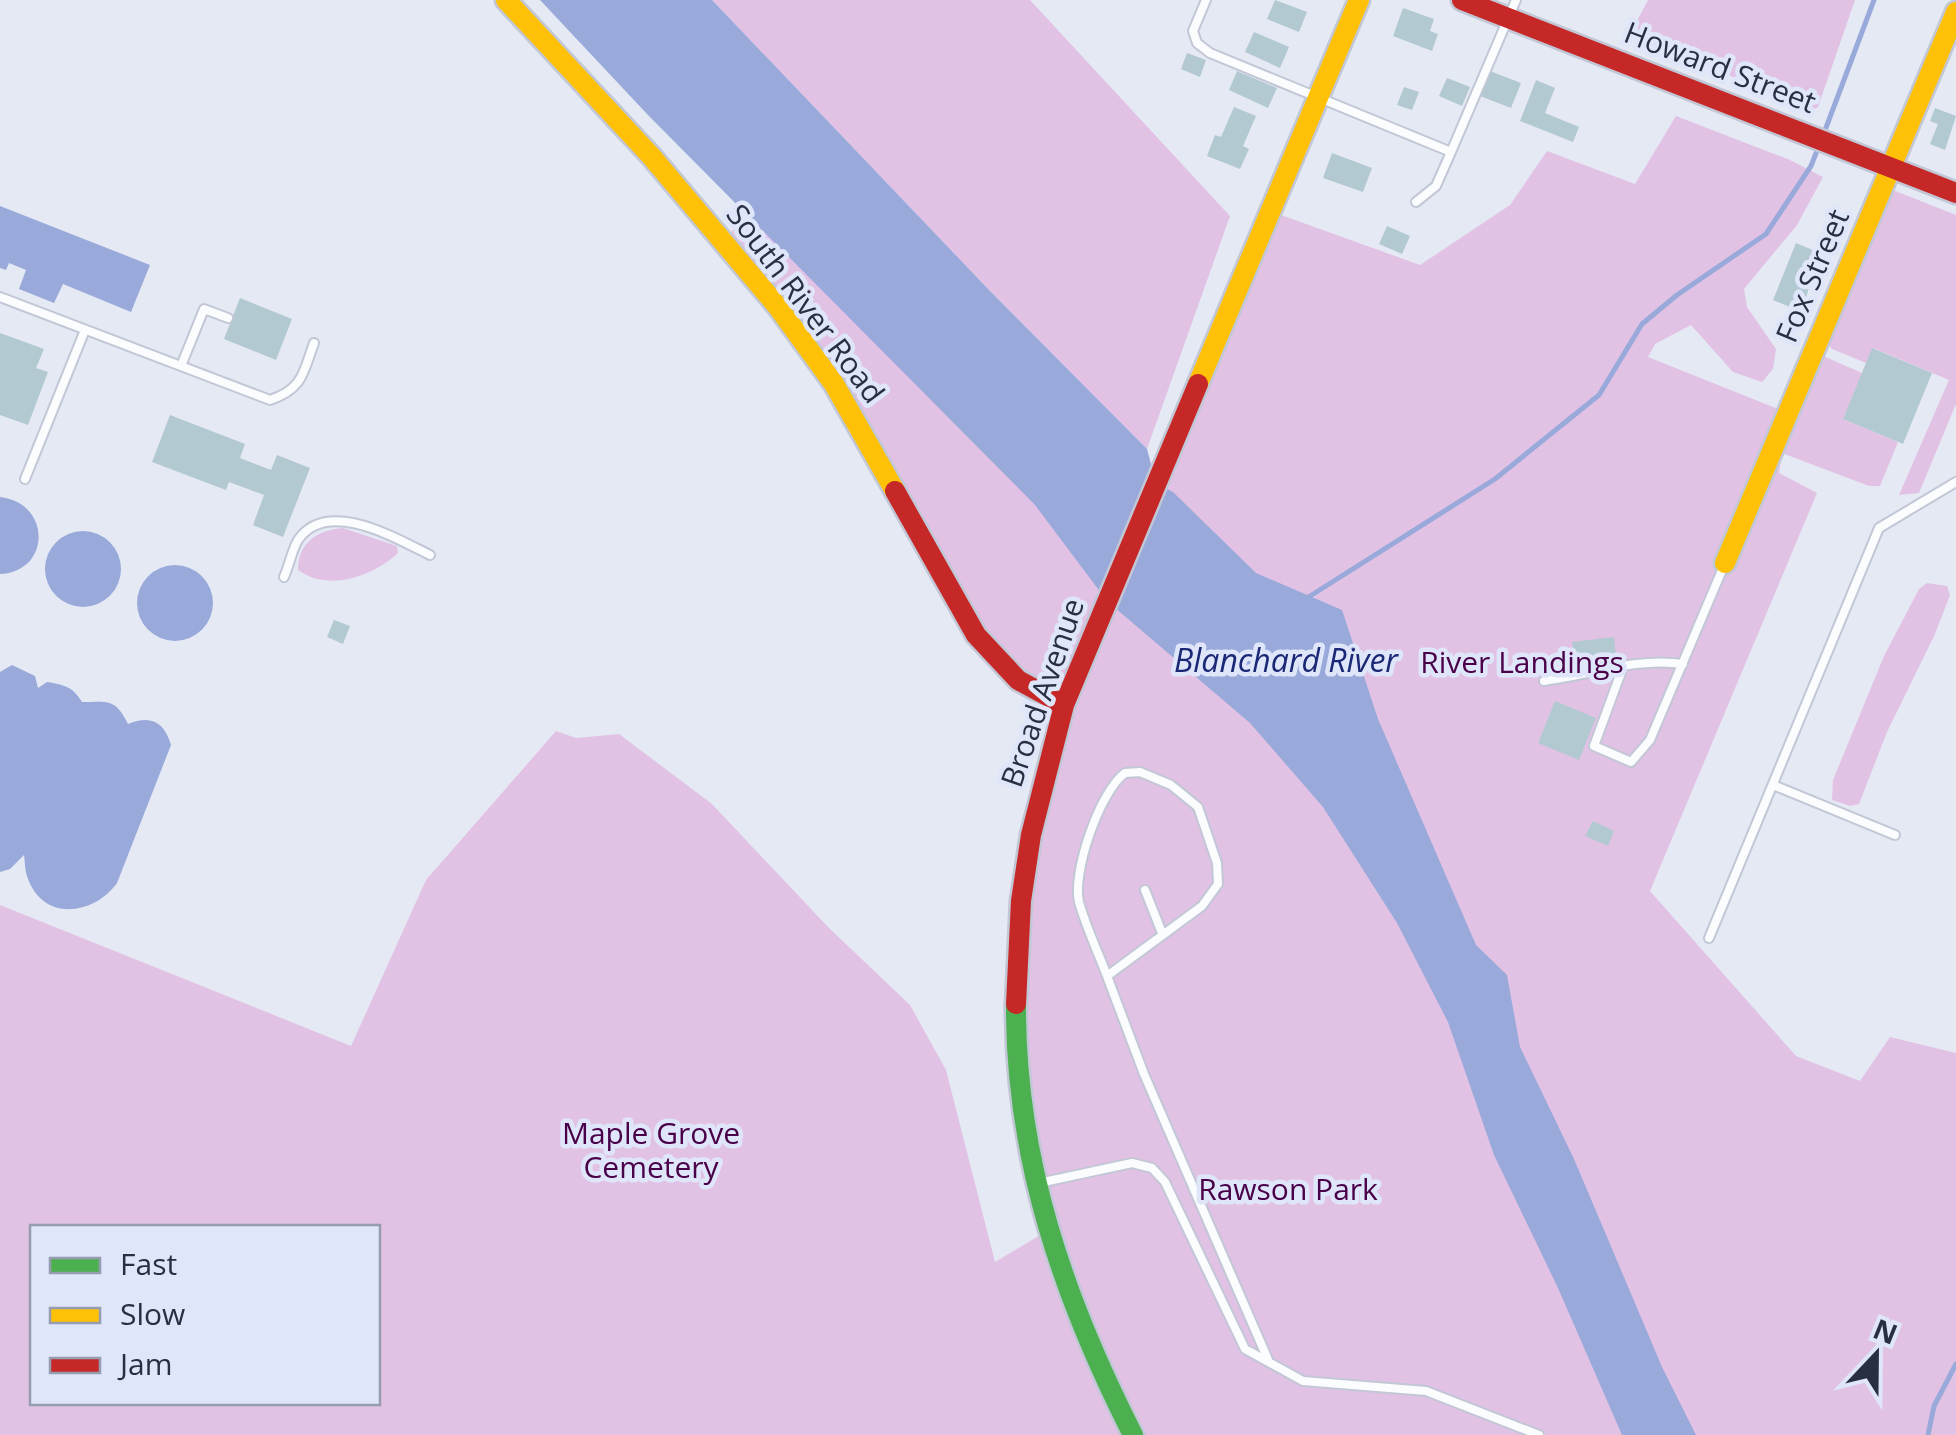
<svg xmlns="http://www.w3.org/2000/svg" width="1956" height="1435" font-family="'Open Sans',sans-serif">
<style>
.green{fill:#e1c2e5;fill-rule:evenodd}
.water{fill:#98a9da}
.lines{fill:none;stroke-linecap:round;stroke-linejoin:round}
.stream{stroke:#98a9da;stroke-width:5}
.building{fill:#b2c9d1}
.lane-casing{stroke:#c2c7d6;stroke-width:12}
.fast-casing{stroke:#c2c7d6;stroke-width:25}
.slow-casing{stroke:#c2c7d6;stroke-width:25}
.jam-casing{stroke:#c2c7d6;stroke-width:25}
.lane{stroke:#fbfcfd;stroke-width:8}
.fast{stroke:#4caf50;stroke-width:20}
.slow{stroke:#ffc107;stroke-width:20}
.jam{stroke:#c62828;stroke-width:20}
.labels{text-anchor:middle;stroke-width:9;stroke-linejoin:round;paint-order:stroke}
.street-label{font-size:30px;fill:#292f42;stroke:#dfe6fa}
.park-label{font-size:30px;fill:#490048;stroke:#dfe6fa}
.water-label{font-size:32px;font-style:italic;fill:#1b2875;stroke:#dfe6fa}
</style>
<rect width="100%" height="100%" fill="#e5e9f4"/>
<path class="green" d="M712,0H1030L1230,216L1147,449L990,291Z
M1648,0H1855L1818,107L1805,114L1776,94L1629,36Z
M1676,116L1790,160L1823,177L1797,225L1744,289L1747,307L1776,349L1773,369L1762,382L1733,372L1691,325L1655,344L1648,357L1788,413L1814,352L1862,373L1843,419L1898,442L1880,486H1869L1782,453L1779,473L1817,493L1650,891L1796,1056L1860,1081L1890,1037L1956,1053V1435H0V905L351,1046L426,880L556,731L576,738L619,734L712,804L828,927L910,1005L946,1070L995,1262L1047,1231L1016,1049L1019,901L1064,705L976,635L834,384L722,240L795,175L1141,518L1270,211L1420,265L1510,205L1547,151L1635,184ZM32,1228H378V1402H32Z
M1883,186L1956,215V404L1919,493L1899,495L1949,380L1873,348L1866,363L1832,349L1820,336Z
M343,528L397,546L398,553C372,577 328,592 298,570C298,542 318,530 343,528Z
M1927,583L1947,586L1950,595L1935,634L1887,732L1859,804L1850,806L1832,800L1833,780L1884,656L1919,589Z"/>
<path class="water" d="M540,0H712L990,291L1147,449L1156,483L1173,492L1256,573L1342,610L1378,719L1476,945L1507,975L1520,1047L1574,1159L1662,1367L1696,1435H1622L1558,1288L1494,1155L1448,1022L1397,923L1323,807L1250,723L1107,601L1035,505L648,115Z
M0,206L150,265L131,312L63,284L54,303L19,289L26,270L9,263L6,270L0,268Z
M0,497C52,503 51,572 0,574Z
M45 569a38 38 0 1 1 76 0a38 38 0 1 1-76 0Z
M137 603a38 38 0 1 1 76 0a38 38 0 1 1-76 0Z
M12,665L35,676L38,688L47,682C65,685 73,687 82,702C107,702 115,697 128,724C150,715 164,721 171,745L117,883C94,915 44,922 28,879C25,872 25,862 24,855L10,869L0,872V672Z"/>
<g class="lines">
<path class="stream" d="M1824,133L1874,0
M1307,598L1495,479L1599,395L1642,324L1677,295L1766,234L1811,166L1820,143
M1928,1435L1934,1406L1956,1364"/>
</g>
<path class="building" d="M1275,0L1307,12L1299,32L1267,19Z
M1403,8L1434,19L1430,31L1438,34L1432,51L1393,36Z
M1254,32L1289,47L1280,68L1245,52Z
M1187,53L1206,60L1200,77L1181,69Z
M1237,71L1277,88L1268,108L1229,90Z
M1490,71L1521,83L1511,108L1480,96Z
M1447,78L1470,87L1462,106L1439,96Z
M1536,80L1555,88L1545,113L1579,127L1573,142L1520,121Z
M1404,87L1419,92L1412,110L1397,105Z
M1234,107L1256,116L1243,146L1249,149L1240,169L1207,156L1215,135L1221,137Z
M1935,108L1956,116L1945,150L1930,144L1938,124L1930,121Z
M1332,153L1372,168L1363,192L1323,178Z
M1387,226L1410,236L1402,254L1379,244Z
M1796,243L1815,251L1807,272L1813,274L1802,312L1773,300Z
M240,298L292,319L276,360L224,339Z
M0,333L44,349L36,368L48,372L28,425L0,415Z
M1872,348L1932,373L1903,444L1843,419Z
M170,415L245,444L240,458L271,470L277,455L310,468L283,537L253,525L264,495L229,482L226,490L152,462Z
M334,620L350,626L343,644L327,637Z
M1614,637L1616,657L1575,662L1572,642Z
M1555,701L1596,718L1579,760L1538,743Z
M1593,821L1614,831L1608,846L1585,836Z"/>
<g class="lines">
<g class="lane-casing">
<path id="lane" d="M1206,0L1193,31L1197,43L1210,53L1451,152L1516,0
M1416,202L1436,186L1451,152
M0,297L270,400C303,389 303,373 314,343
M181,366L204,309L228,318
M25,479L85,330
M284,577C289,566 292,550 298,540C327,497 397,539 430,555
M1623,667L1594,746L1631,762L1650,740L1725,563
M1544,681C1590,675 1637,657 1683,664
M1773,785L1895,835
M1145,890L1162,933
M1709,938L1879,528L1956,482
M1107,976L1202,906L1218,884L1217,863L1198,807L1171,785L1140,772L1125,773C1100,791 1072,872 1079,902C1086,927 1098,952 1107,976L1144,1074L1269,1362
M1039,1183L1132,1163L1152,1168L1165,1182L1245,1349L1303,1381L1426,1391L1539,1435"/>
</g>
<g class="fast-casing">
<path id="fast" d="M1016,1004C1015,1159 1064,1299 1133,1435"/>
</g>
<g class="slow-casing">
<path id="slow" d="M506,0L651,156L778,307L834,384L895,491
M1198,384L1359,0
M1725,563L1956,12"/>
</g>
<g class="jam-casing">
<path id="jam" d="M1462,0L1956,193
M895,491L976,635L1018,680L1064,705
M1016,1004L1021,901L1031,835L1064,705L1198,384"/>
</g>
<use href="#lane" class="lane"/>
<use href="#fast" class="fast"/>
<use href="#slow" class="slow"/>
<use href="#jam" class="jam"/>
</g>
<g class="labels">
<g class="street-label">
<text transform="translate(1720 68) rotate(21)" y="10">Howard Street</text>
<text transform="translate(1813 276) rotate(-67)" y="10">Fox Street</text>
<text transform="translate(805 304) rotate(53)" y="10">South River Road</text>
<text transform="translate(1043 693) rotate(-71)" y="10">Broad Avenue</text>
</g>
<g class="park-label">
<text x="1522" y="673">River Landings</text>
<text x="651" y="1144">Maple Grove<tspan x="651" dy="34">Cemetery</tspan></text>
<text x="1288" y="1200">Rawson Park</text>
</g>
<g class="water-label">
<text x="1286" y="672">Blanchard River</text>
</g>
</g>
<rect x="30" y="1225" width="350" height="180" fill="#dfe6fa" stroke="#969db0" stroke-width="2.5"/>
<rect x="50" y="1258" width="50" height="15" fill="#4caf50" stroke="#969db0" stroke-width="2.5"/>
<text x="120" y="1275" font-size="30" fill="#292f42">Fast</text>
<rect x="50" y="1308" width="50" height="15" fill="#ffc107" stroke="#969db0" stroke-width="2.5"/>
<text x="120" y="1325" font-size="30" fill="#292f42">Slow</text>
<rect x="50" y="1358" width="50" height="15" fill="#c62828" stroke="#969db0" stroke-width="2.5"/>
<text x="120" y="1375" font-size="30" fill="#292f42">Jam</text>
<g transform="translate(1876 1355) rotate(22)" stroke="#dfe6fa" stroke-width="8" paint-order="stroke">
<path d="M0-8L18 38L0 25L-18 38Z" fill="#292f42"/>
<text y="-15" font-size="28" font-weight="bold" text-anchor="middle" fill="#292f42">N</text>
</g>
</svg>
